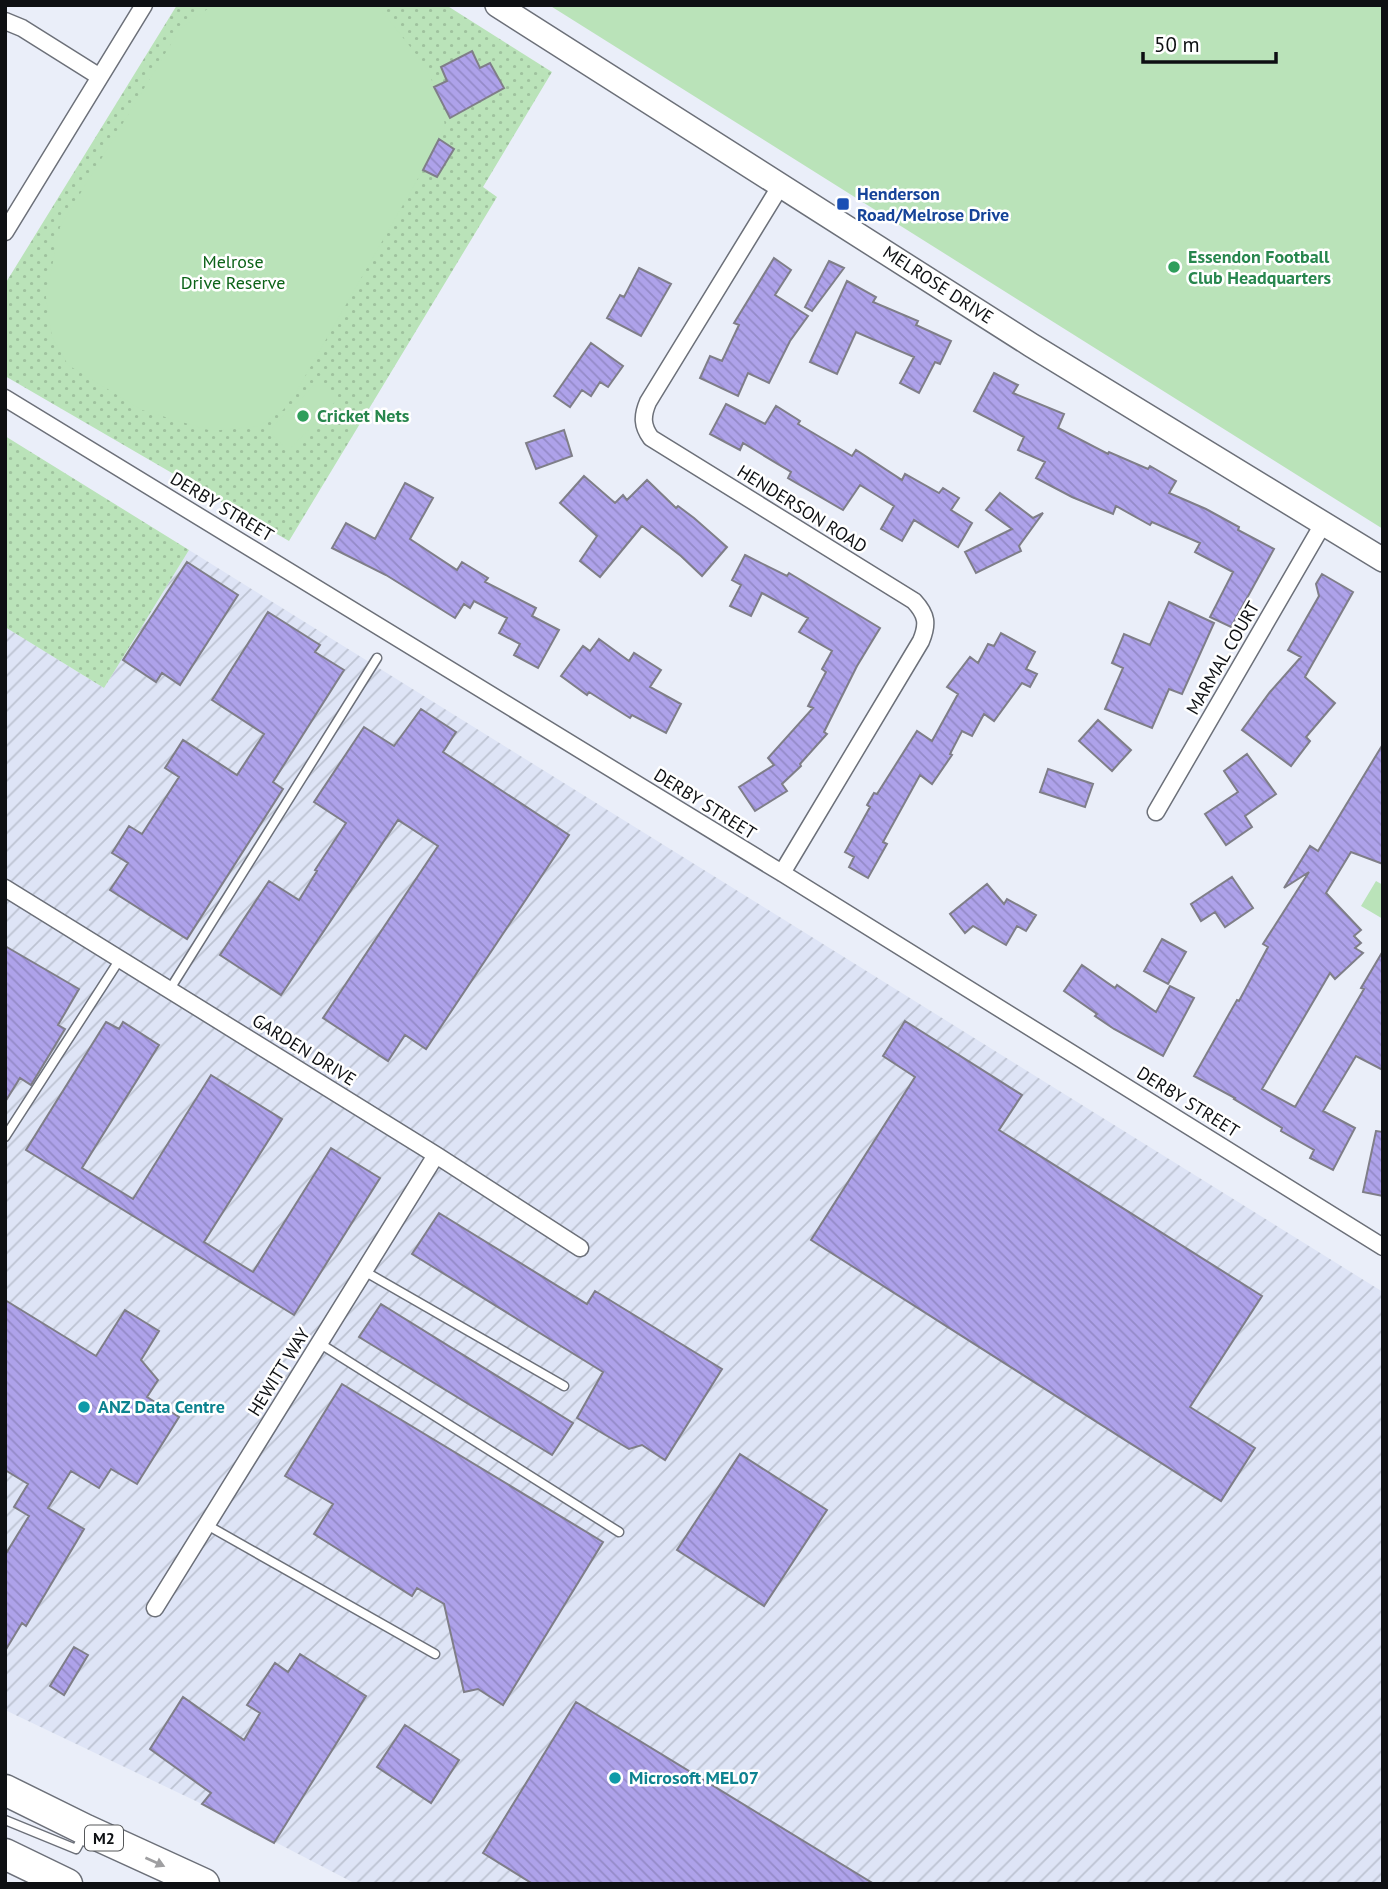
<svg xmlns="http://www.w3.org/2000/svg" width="1388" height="1889" font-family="'PT Sans',sans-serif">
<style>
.industrial{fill:url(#industrial-furrows)}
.park{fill:url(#park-dots)}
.garden{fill:#bae3b9}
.building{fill:url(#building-back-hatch);stroke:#7f7e88;stroke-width:2}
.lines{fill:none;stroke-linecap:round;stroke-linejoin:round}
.lane-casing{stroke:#6c7079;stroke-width:11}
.street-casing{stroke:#6c7079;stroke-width:19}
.secondary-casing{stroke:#6c7079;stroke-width:26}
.highway-casing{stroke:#6c7079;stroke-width:33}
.lane{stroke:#fff;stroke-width:8}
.street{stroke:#fff;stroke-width:16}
.secondary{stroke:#fff;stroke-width:23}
.highway{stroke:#fff;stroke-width:30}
.oneway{fill:#9f9fa1}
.transit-dot{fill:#1a4fb4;stroke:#fff;stroke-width:2.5}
.leisure-dot{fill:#2e9e5b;stroke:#fff;stroke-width:2.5}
.culture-dot{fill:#0f9aa8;stroke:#fff;stroke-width:2.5}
.labels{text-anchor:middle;stroke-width:5;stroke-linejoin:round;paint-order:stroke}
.shield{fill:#fff;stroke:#56585a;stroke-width:2}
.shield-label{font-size:16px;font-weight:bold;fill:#0e1013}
.transit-label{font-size:18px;font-weight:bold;fill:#164399;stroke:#fff;text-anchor:start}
.leisure-label{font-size:18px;font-weight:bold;fill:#27864d;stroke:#fff;text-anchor:start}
.park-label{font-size:18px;fill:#0c6318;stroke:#fff}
.street-label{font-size:18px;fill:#0e1013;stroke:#fff}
.culture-label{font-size:18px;font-weight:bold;fill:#0d838f;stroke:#fff;text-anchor:start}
</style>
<defs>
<pattern id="industrial-furrows" width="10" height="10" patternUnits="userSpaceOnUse" patternTransform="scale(1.75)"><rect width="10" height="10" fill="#dee4f6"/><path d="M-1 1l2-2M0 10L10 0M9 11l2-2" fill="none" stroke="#bdc3d2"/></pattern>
<pattern id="park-dots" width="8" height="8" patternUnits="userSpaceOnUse" patternTransform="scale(1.75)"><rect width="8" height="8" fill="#bae3b9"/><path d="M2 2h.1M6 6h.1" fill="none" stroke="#9fc29e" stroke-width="1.8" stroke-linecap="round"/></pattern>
<pattern id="building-back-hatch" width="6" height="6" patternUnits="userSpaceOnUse" patternTransform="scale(1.75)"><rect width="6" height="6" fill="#aea2ea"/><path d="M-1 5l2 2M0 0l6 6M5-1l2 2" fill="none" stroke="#948ac8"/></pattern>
</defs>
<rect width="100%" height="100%" fill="#eaeef9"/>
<path class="industrial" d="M189,550L1383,1292V1884H356L202,1804L5,1710V627L104,688Z"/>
<path class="park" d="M177,5H446L552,72L483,187L497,197L289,541L5,376V284Z
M5,436L189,550L104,688L5,627Z"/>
<path class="garden" d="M213,5H374L381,10L423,63L441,99L445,127L416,182L296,392L283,410L259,426L212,431L142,410L68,365L52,337L46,297L60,227L180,29Z
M549,5H1383V529Z
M317,382L336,401L288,451L269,431Z
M1376,881L1383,885V919L1361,906Z"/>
<path class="building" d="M472,51L480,68L490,63L504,88L450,118L434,87L447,81L441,67Z
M439,139L454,149L437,177L423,170Z
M774,258L791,270L775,295L808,316L790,341L769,383L748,373L738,396L700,378L710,356L722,361L739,325L734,323Z
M829,261L844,268L812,311L805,307Z
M639,268L671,284L641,336L607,318L620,295L624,297Z
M847,281L876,297L873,302L918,321L916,325L951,341L940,364L935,362L919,393L900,383L914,357L856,332L837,374L810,362Z
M591,343L623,366L608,387L600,382L591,396L582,390L570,407L554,396Z
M994,373L1018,385L1013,393L1064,414L1058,428L1108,454L1109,452L1148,469L1150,466L1176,481L1169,493L1206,509L1239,527L1238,530L1274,549L1231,627L1210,617L1233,572L1195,552L1200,543L1152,522L1150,525L1116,506L1113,514L1072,497L1036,478L1045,462L1018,450L1024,437L974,411Z
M726,404L765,424L776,406L800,421L798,424L852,456L856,450L902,480L905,474L939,493L943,488L959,498L951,510L972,523L958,547L914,520L902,541L881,529L894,506L860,485L843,510L788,478L791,472L743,443L740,450L710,434Z
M564,430L572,456L536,469L526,443Z
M584,476L615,503L623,495L627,500L647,480L676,508L678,506L694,518L727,547L702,576L681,556L642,526L600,577L580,561L597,536L560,503Z
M405,483L433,498L410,539L457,570L462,562L488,578L485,582L536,608L532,616L559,630L538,668L514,655L520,644L499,633L507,618L474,601L470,608L464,604L455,618L386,575L332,548L346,523L375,539Z
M1000,493L1033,518L1043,513L1019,546L1021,551L976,573L965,552L1012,529L986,510Z
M745,555L787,576L789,573L880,628L857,666L824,732L827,734L800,764L801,766L782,784L787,791L755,811L739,787L774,765L768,758L813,708L808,706L826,672L822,669L832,651L799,632L808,618L762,593L751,616L730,606L741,585L732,580Z
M187,562L238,595L180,685L162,673L156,682L123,660Z
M1322,574L1353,592L1305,677L1335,703L1306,737L1310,741L1291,766L1242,730L1270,692L1301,657L1288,650L1319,596L1316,584Z
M1169,602L1214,623L1182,694L1169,689L1152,728L1105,709L1123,668L1112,663L1124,634L1150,645Z
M268,612L320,645L315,652L344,670L273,782L283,789L187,939L110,890L128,863L112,853L129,826L142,834L179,777L165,768L183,740L237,775L264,734L212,700Z
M1001,633L1035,652L1026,669L1037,674L1030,687L1022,683L994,721L984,714L972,736L962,731L950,754L952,755L932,784L920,775L883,842L887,844L868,878L849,867L854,857L845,852L870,807L867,805L874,793L877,794L917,731L932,741L958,694L947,687L970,657L978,663L988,644L994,646Z
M599,639L629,661L634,653L661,670L650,687L681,704L666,733L632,715L630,718L589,692L587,695L561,676L583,646L590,651Z
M421,709L456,732L443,752L569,835L426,1049L405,1035L388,1061L323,1018L438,846L398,820L281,995L220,955L269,881L299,900L317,871L315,870L346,823L314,802L364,727L394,746Z
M1098,720L1131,750L1112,771L1079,741Z
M1383,744V864L1351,852L1326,893L1361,930L1354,936L1361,943L1355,948L1363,953L1335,979L1330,973L1262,1089L1295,1107L1364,989L1361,988L1383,951V1070L1356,1056L1323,1111L1355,1128L1333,1170L1310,1158L1314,1150L1281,1131L1282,1128L1234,1099L1235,1098L1194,1076L1237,1000L1239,1001L1268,947L1263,944L1309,872L1284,888L1310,846L1318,851Z
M1247,754L1276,794L1245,816L1252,827L1226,845L1205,814L1238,792L1224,771Z
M1048,769L1093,784L1085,807L1040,792Z
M1232,877L1253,908L1225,927L1215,912L1201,921L1191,904Z
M987,884L1004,904L1007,899L1036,915L1026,931L1017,926L1006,945L973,926L965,933L950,914Z
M1162,939L1186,952L1168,984L1144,971Z
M5,946L79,989L58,1025L65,1029L31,1085L20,1078L5,1102Z
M1082,965L1115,988L1117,985L1156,1012L1170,986L1194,998L1163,1056L1114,1029L1095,1016L1097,1014L1064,991Z
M905,1021L1022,1095L999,1130L1262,1296L1190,1407L1255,1448L1221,1501L811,1240L915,1077L883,1056Z
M106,1022L119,1029L123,1022L159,1045L82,1168L133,1199L211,1075L282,1119L204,1242L253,1272L331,1148L380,1178L294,1315L26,1150Z
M1376,1131L1383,1132V1196L1363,1192Z
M439,1213L587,1304L595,1291L722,1369L665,1460L642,1445L629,1449L577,1418L603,1372L412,1254Z
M5,1300L96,1356L125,1310L159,1331L141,1360L158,1380L147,1397L179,1417L137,1484L111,1469L99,1488L71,1471L48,1508L84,1529L26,1626L22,1623L5,1651V1555L29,1516L14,1507L28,1484L5,1470Z
M381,1304L573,1423L552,1455L359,1337Z
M342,1384L603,1542L503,1705L478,1689L464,1692L444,1604L417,1588L412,1596L314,1534L333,1504L285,1476Z
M740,1454L827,1510L764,1606L677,1550Z
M74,1647L88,1655L64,1695L50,1686Z
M300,1654L366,1696L274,1843L202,1804L211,1793L150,1749L183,1697L244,1740L260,1713L247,1705L275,1663L288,1672Z
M576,1702L874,1884H533L483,1853Z
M405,1725L459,1760L431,1803L377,1767Z"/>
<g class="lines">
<g class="lane-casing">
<path id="lane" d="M170,989L377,658
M5,1137L120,959
M364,1271L564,1386
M319,1343L619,1532
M207,1525L435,1654
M5,1820L76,1849L83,1836"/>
</g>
<g class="street-casing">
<path id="street" d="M5,21L22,28L100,77
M781,185L648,402C642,416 642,426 651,438L914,601C927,615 928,624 921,641L782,873
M5,232L144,5
M5,398L782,873L1383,1247
M1156,812L1323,524
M5,888L436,1155L580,1248
M155,1608L436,1155"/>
</g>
<g class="secondary-casing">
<path id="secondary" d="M497,5L1031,345L1383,560"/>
</g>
<g class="highway-casing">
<path id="highway" d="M5,1790L86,1830L204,1884
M5,1854L67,1884"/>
</g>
<use href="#lane" class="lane"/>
<use href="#street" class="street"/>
<use href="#secondary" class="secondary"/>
<use href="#highway" class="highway"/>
</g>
<defs><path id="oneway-solid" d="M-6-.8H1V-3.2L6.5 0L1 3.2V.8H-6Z" transform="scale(1.75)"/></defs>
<use class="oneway" href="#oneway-solid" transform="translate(155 1862) rotate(24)"/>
<rect class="transit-dot" x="836" y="197" width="14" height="14" rx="3.5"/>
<g class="leisure-dot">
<circle cx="1174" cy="267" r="7"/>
<circle cx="303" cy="416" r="7"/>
</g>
<g class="culture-dot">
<circle cx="84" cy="1407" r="7"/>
<circle cx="615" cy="1778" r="7"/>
</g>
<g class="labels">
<rect class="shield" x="85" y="1825.5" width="38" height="25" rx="5"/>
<g class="shield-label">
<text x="104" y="1844">M2</text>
</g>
<g class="transit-label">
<text x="857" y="200">Henderson<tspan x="857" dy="21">Road/Melrose Drive</tspan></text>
</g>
<g class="leisure-label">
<text x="1188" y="263">Essendon Football<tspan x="1188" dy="21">Club Headquarters</tspan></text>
<text x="317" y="422">Cricket Nets</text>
</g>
<g class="park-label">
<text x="233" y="268">Melrose<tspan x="233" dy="21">Drive Reserve</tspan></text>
</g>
<g class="street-label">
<text transform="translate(938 285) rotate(33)" y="6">MELROSE DRIVE</text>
<text transform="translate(222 507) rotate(31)" y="6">DERBY STREET</text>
<text transform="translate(802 509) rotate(32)" y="6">HENDERSON ROAD</text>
<text transform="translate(1223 658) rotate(-60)" y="6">MARMAL COURT</text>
<text transform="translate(705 804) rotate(32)" y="6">DERBY STREET</text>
<text transform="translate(304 1050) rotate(32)" y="6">GARDEN DRIVE</text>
<text transform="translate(1188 1102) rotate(32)" y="6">DERBY STREET</text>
<text transform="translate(279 1372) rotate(-58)" y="6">HEWITT WAY</text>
</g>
<g class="culture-label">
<text x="98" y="1413">ANZ Data Centre</text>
<text x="629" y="1784">Microsoft MEL07</text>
</g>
</g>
<rect width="1388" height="1889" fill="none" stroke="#0e1013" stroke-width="14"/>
<path d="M1143 52v10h133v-10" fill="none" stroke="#0e1013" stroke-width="3.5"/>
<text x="1154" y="52" font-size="21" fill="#0e1013" stroke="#ffffff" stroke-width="5" paint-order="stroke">50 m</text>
</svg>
